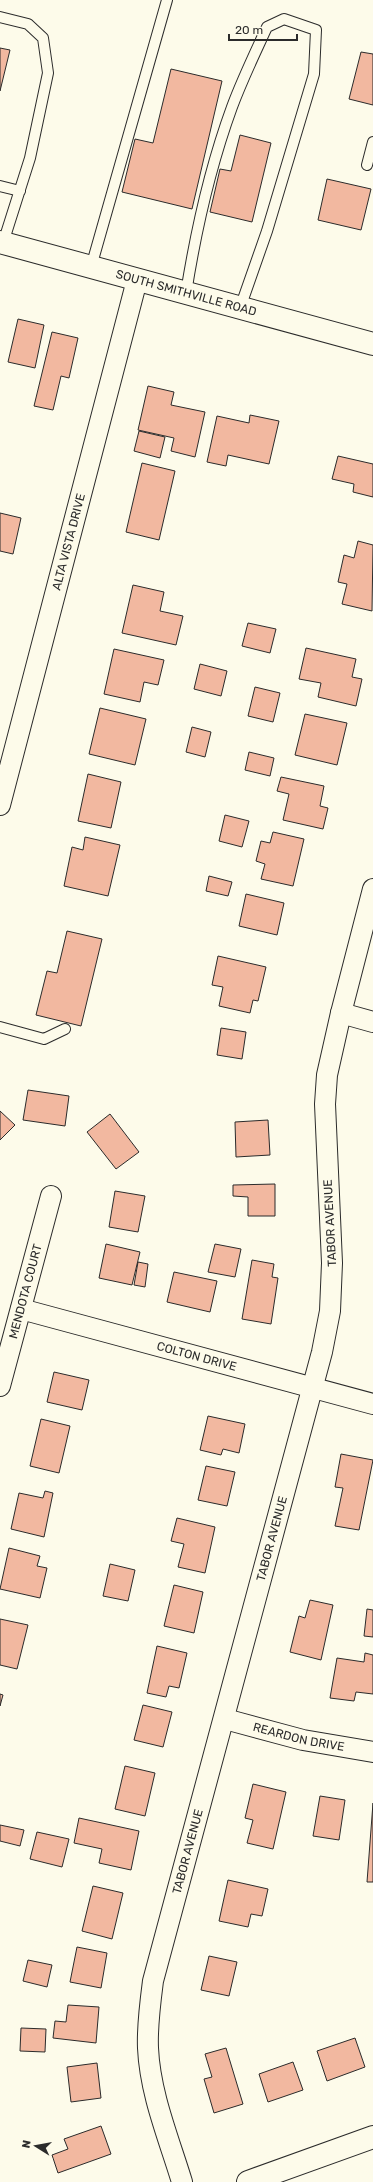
<svg xmlns="http://www.w3.org/2000/svg" width="373" height="2182" font-family="Rubik,sans-serif">
<style>
.building{fill:#f2b8a0;stroke:#2b2b2b}
.lines{fill:none;stroke-linecap:round;stroke-linejoin:round}
.lane-casing{stroke:#2b2b2b;stroke-width:12}
.street-casing{stroke:#2b2b2b;stroke-width:22}
.secondary-casing{stroke:#2b2b2b;stroke-width:24}
.primary-casing{stroke:#2b2b2b;stroke-width:24}
.lane{stroke:#fdfbea;stroke-width:10}
.street{stroke:#fdfbea;stroke-width:20}
.secondary{stroke:#fdfbea;stroke-width:22}
.primary{stroke:#fdfbea;stroke-width:22}
.labels{text-anchor:middle;stroke-width:3;stroke-linejoin:round;paint-order:stroke}
.street-label{font-size:12px;fill:#2b2b2b;stroke:#fdfbea}
</style>
<rect width="100%" height="100%" fill="#fdfbea"/>
<path class="building" d="M0,48L10,50L0,91Z
M361,52L373,54V105L349,99Z
M171,69L222,81L192,209L122,192L135,139L153,143Z
M240,135L271,143L252,222L210,212L220,169L231,171Z
M327,179L371,189L361,230L318,220Z
M18,319L44,325L35,368L8,362Z
M52,332L78,338L69,378L61,376L53,410L34,406Z
M148,386L174,392L171,405L205,412L195,457L171,451L174,438L138,430Z
M250,415L279,421L269,464L228,455L226,466L207,462L217,416L249,423Z
M139,431L165,437L160,458L134,451Z
M338,456L373,464V497L353,492L354,484L332,479Z
M142,463L175,471L159,540L126,532Z
M0,513L21,518L13,554L0,551Z
M358,541L373,545L372,611L342,604L347,584L338,582L344,555L354,558Z
M133,585L164,592L160,611L183,616L176,645L122,633Z
M248,623L276,629L270,653L242,646Z
M306,648L356,659L352,677L362,679L356,706L318,697L321,683L299,679Z
M114,649L164,660L158,685L144,682L140,702L104,694Z
M200,664L227,671L221,696L194,689Z
M255,687L280,693L273,722L248,716Z
M100,708L146,719L135,765L89,754Z
M305,714L347,723L337,765L295,755Z
M192,727L211,732L205,757L186,752Z
M249,752L274,758L270,776L245,770Z
M88,774L121,782L111,828L78,821Z
M281,777L324,786L320,806L328,808L323,829L283,820L289,794L277,791Z
M225,815L249,821L242,847L219,841Z
M273,832L304,839L293,886L261,879L265,864L256,861L261,841L270,843Z
M85,837L120,845L108,896L64,886L72,847L83,850Z
M209,876L232,882L228,896L206,891Z
M246,894L284,903L277,935L239,926Z
M67,931L102,939L81,1026L36,1015L47,971L57,973Z
M218,956L266,967L258,1001L253,1000L250,1013L219,1006L223,987L212,985Z
M221,1028L246,1032L242,1059L217,1055Z
M28,1090L69,1096L65,1126L23,1120Z
M0,1111L15,1125L0,1140Z
M110,1114L139,1152L116,1169L87,1132Z
M268,1120L270,1155L236,1157L235,1122Z
M275,1184V1216H248V1197L233,1196V1185Z
M115,1191L145,1196L138,1232L109,1227Z
M106,1244L140,1252L132,1285L99,1278Z
M215,1244L241,1249L235,1277L208,1272Z
M252,1260L274,1264L272,1277L278,1278L271,1324L242,1319Z
M138,1262L148,1264L145,1287L134,1285Z
M174,1272L217,1281L210,1312L167,1302Z
M54,1372L89,1380L82,1410L47,1402Z
M208,1416L245,1424L239,1453L223,1449L221,1455L200,1450Z
M41,1419L70,1426L59,1473L30,1466Z
M341,1454L373,1460L359,1530L335,1526L343,1488L335,1487Z
M206,1466L235,1472L227,1506L198,1500Z
M45,1491L53,1493L44,1537L11,1529L19,1493L43,1498Z
M177,1518L215,1527L205,1573L178,1567L184,1544L171,1541Z
M9,1548L40,1556L37,1566L47,1568L40,1598L0,1589Z
M110,1564L135,1570L128,1601L103,1596Z
M174,1585L203,1592L194,1633L164,1626Z
M310,1600L333,1605L321,1660L290,1652L299,1616L305,1618Z
M367,1609L373,1610V1637L364,1636Z
M0,1619L28,1625L17,1669L0,1665Z
M157,1646L187,1653L179,1688L169,1686L166,1697L147,1693Z
M365,1653L373,1655V1694L356,1692L354,1701L330,1698L337,1658L364,1662Z
M0,1694L3,1695L0,1706Z
M143,1705L172,1712L163,1747L134,1740Z
M125,1766L155,1773L145,1816L115,1809Z
M253,1784L286,1792L273,1849L247,1843L253,1820L245,1818Z
M320,1796L345,1800L339,1840L313,1836Z
M373,1803V1882H367Z
M79,1818L139,1831L131,1870L99,1863L102,1849L74,1843Z
M0,1825L24,1830L20,1846L0,1841Z
M37,1832L69,1839L62,1867L30,1859Z
M228,1880L268,1889L262,1916L251,1914L248,1927L219,1921Z
M93,1886L123,1893L112,1939L82,1931Z
M77,1947L107,1953L101,1988L70,1982Z
M209,1956L237,1962L229,1996L201,1990Z
M28,1960L52,1965L47,1987L23,1981Z
M68,2005L99,2007L96,2043L53,2038L55,2021L66,2022Z
M21,2028L46,2029L45,2052L20,2051Z
M355,2038L365,2067L327,2081L317,2051Z
M226,2048L243,2104L214,2113L204,2079L212,2077L205,2054Z
M293,2062L303,2090L268,2102L259,2074Z
M97,2063L101,2098L71,2102L67,2067Z
M101,2126L111,2154L58,2173L52,2155L68,2149L64,2139Z"/>
<g class="lines">
<g class="lane-casing">
<path id="lane" d="M0,17L28,24L43,38L48,73L30,158L3,243
M367,165L373,142
M0,186L20,191
M91,267L167,0
M186,293C196,230 210,167 232,107C242,80 255,53 267,27L284,19L316,30L314,74L267,231L240,308
M0,1027L44,1039L65,1029"/>
</g>
<g class="street-casing">
<g id="street">
<path id="s1" d="M0,805L137,280"/>
<path d="M341,1013L373,1022"/>
<path id="s2" d="M21,1309L373,1404"/>
<path id="s3" d="M0,1386L51,1196"/>
<path id="s4" d="M225,1719L303,1740L373,1752"/>
<path id="s5" d="M182,2182C169,2139 150,2094 148,2048C147,2026 150,2004 153,1981L322,1352L330,1311L332,1263L325,1104L327,1075L341,1013L373,889"/>
</g>
</g>
<g class="secondary-casing">
<g id="secondary">
<path id="s6" d="M0,242L373,344"/>
</g>
</g>
<g class="primary-casing">
<path id="primary" d="M248,2182L373,2137"/>
</g>
<use href="#lane" class="lane"/>
<use href="#street" class="street"/>
<use href="#secondary" class="secondary"/>
<use href="#primary" class="primary"/>
</g>
<g class="labels">
<g class="street-label">
<text dy="4" stroke="none"><textPath href="#s6" startOffset="193">SOUTH SMITHVILLE ROAD</textPath></text>
<text dy="4" stroke="none"><textPath href="#s1" startOffset="272">ALTA VISTA DRIVE</textPath></text>
<text transform="translate(330 1223) rotate(-93)" y="4">TABOR AVENUE</text>
<text dy="4" stroke="none"><textPath href="#s3" startOffset="98">MENDOTA COURT</textPath></text>
<text dy="4" stroke="none"><textPath href="#s2" startOffset="182">COLTON DRIVE</textPath></text>
<text dy="4" stroke="none"><textPath href="#s5" startOffset="664">TABOR AVENUE</textPath></text>
<text dy="4" stroke="none"><textPath href="#s4" startOffset="76">REARDON DRIVE</textPath></text>
<text dy="4" stroke="none"><textPath href="#s5" startOffset="340">TABOR AVENUE</textPath></text>
</g>
</g>
<g transform="translate(36 2146) rotate(281)" stroke="#fdfbea" stroke-width="3" paint-order="stroke">
<path d="M0-3L7 15L0 10L-7 15Z" fill="#2b2b2b"/>
<text y="-6" font-size="11" font-weight="bold" text-anchor="middle" fill="#2b2b2b">N</text>
</g>
<path d="M229 34v6h68v-6" fill="none" stroke="#2b2b2b" stroke-width="2"/>
<text x="235" y="34" font-size="12" fill="#2b2b2b" stroke="#fdfbea" stroke-width="3" paint-order="stroke">20 m</text>
</svg>
